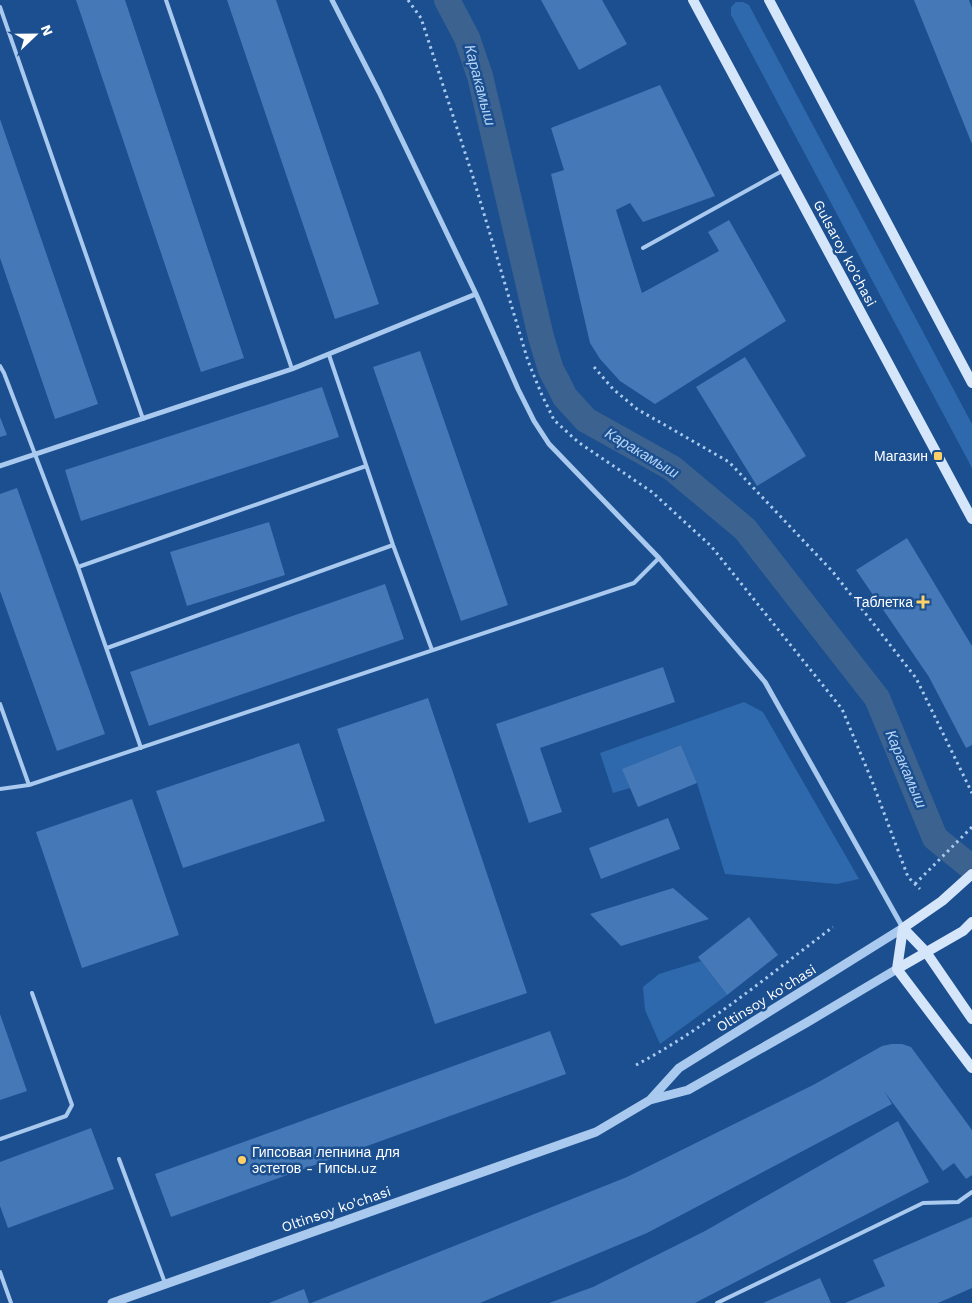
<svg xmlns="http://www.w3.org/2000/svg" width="972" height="1303" font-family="'Work Sans',sans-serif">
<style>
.green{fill:#2e69ad}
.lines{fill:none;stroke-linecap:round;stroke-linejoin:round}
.canal{stroke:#3c6290;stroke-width:26}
.building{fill:#4478b7}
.path{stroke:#a9c9ee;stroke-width:3;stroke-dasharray:2.5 4;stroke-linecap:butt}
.service{stroke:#a9c9ee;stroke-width:4}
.minor{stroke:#a9c9ee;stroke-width:5}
.tertiary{stroke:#a9c9ee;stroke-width:9}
.secondary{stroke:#d6e6fa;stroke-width:10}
.poi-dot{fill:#ffd166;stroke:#1b4f8f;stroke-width:2}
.labels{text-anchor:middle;stroke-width:5;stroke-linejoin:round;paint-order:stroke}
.street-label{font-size:14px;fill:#fff;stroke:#1b4f8f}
.poi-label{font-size:14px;fill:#fff;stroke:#1b4f8f;text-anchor:end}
.water-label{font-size:15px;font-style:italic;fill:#b5d3f5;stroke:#1b4f8f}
</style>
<rect width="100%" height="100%" fill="#1b4f8f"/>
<path class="green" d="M736,2H743L749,5L972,424V468L731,15V7Z
M744,702L763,712L859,879L837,884L725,874L697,783L681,745L623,769L630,788L613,793L600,753Z
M701,961L727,995L660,1044L645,1010L643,987L659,974Z"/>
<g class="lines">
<path class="canal" d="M447,0L467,38L480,76L541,337L551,370L558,383L565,397L586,420L672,468L745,529L877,698L935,838L972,868"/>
</g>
<path class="building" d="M76,0H125L244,358L201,372Z
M227,0H276L379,304L335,319Z
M541,0H602L627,44L579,70Z
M914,0H969L972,8V144Z
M660,85L715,196L643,222L630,203L616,210L642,293L719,251L708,232L729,220L786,321L655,404L620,381L600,359L590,343L551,174L564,170L551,128Z
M0,119L98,404L55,419L0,258Z
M420,351L508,605L461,621L373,367Z
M745,357L806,456L757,486L696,387Z
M322,387L339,437L81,521L65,470Z
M0,417L7,435L0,437Z
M17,488L105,734L57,751L0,591V494Z
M269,522L285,575L187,606L170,552Z
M907,538L972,646V745L966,748L929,677L856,570Z
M385,584L404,639L149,726L130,672Z
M663,667L675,702L540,748L562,812L529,823L496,724Z
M428,698L527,993L435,1024L337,729Z
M299,743L325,821L183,868L156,791Z
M681,745L697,783L638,807L622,769Z
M132,799L179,935L82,968L36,832Z
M668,818L680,849L601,879L589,848Z
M673,888L709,919L621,946L590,914Z
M749,917L778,955L727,995L698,957Z
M0,1014L27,1091L0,1100Z
M550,1031L566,1074L171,1217L155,1174Z
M892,1044H902L911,1047L972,1130V1175L966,1179L954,1163L943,1171L884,1091L892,1104L647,1233L480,1303H311L627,1177L815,1084L882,1046Z
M898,1121L929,1182L695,1303H549L593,1287L705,1231Z
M91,1128L114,1189L8,1228L0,1206V1162Z
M972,1217V1288L938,1303H845L885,1286L873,1260Z
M820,1278L831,1303H763Z
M304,1289L309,1303H269Z"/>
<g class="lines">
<path class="path" d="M408,0L421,18L473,177L528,361L541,393L554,420L578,442L652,492L711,546L842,709L872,781L908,877L920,889
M594,367L613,389L637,409L729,462L833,572L916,678L972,793
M915,884L972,827
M636,1065C706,1028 769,975 833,927"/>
<path class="service" d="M166,0L292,369
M0,7L143,419
M643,248L782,171
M329,355L393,545L432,650
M0,366L4,373L78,567L141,748
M78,567L366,466
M107,648L393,545
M0,704L29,785
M0,789L29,785L634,583L659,558
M0,1139L66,1116L72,1105L32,993
M119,1159L165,1283
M0,1272L11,1303
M717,1303L923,1203L958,1202L972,1192"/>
<path class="minor" d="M332,0L379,92L476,294L518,389L534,421L549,444L659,558L765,682L903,928
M0,466L292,369L476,294"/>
<path class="tertiary" d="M650,1100L679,1068L903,928
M112,1303L596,1132L650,1100L688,1090L806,1023L897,969"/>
<path class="secondary" d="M693,0L972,519
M769,0L972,383
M972,874L942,901L903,928L897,969L972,1068
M903,928L926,952L972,1019
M897,969L963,931L972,922"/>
</g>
<g class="poi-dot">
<rect x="933" y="451" width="10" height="10" rx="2.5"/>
<path d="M920.5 594.5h5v5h5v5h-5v5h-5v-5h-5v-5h5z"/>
<circle cx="242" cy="1160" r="5"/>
</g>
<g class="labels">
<g class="street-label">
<text transform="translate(845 253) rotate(62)" y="5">Gulsaroy ko'chasi</text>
<text transform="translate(766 998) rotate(-32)" y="5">Oltinsoy ko'chasi</text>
<text transform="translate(336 1209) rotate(-19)" y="5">Oltinsoy ko'chasi</text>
</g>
<g class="poi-label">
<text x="928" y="461">Магазин</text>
<text x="913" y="607">Таблетка</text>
<text x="252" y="1157" text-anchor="start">Гипсовая лепнина для<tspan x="252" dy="16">эстетов - Гипсы.uz</tspan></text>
</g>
<g class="water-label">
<text transform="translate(480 85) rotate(75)" y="5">Каракамыш</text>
<text transform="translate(642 453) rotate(31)" y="5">Каракамыш</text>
<text transform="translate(906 769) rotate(67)" y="5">Каракамыш</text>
</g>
</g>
<g transform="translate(35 35) rotate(68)" stroke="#1b4f8f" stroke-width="4" paint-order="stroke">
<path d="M0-4L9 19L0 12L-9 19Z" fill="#ffffff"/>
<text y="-8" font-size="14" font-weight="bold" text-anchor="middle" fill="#ffffff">N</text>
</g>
</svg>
